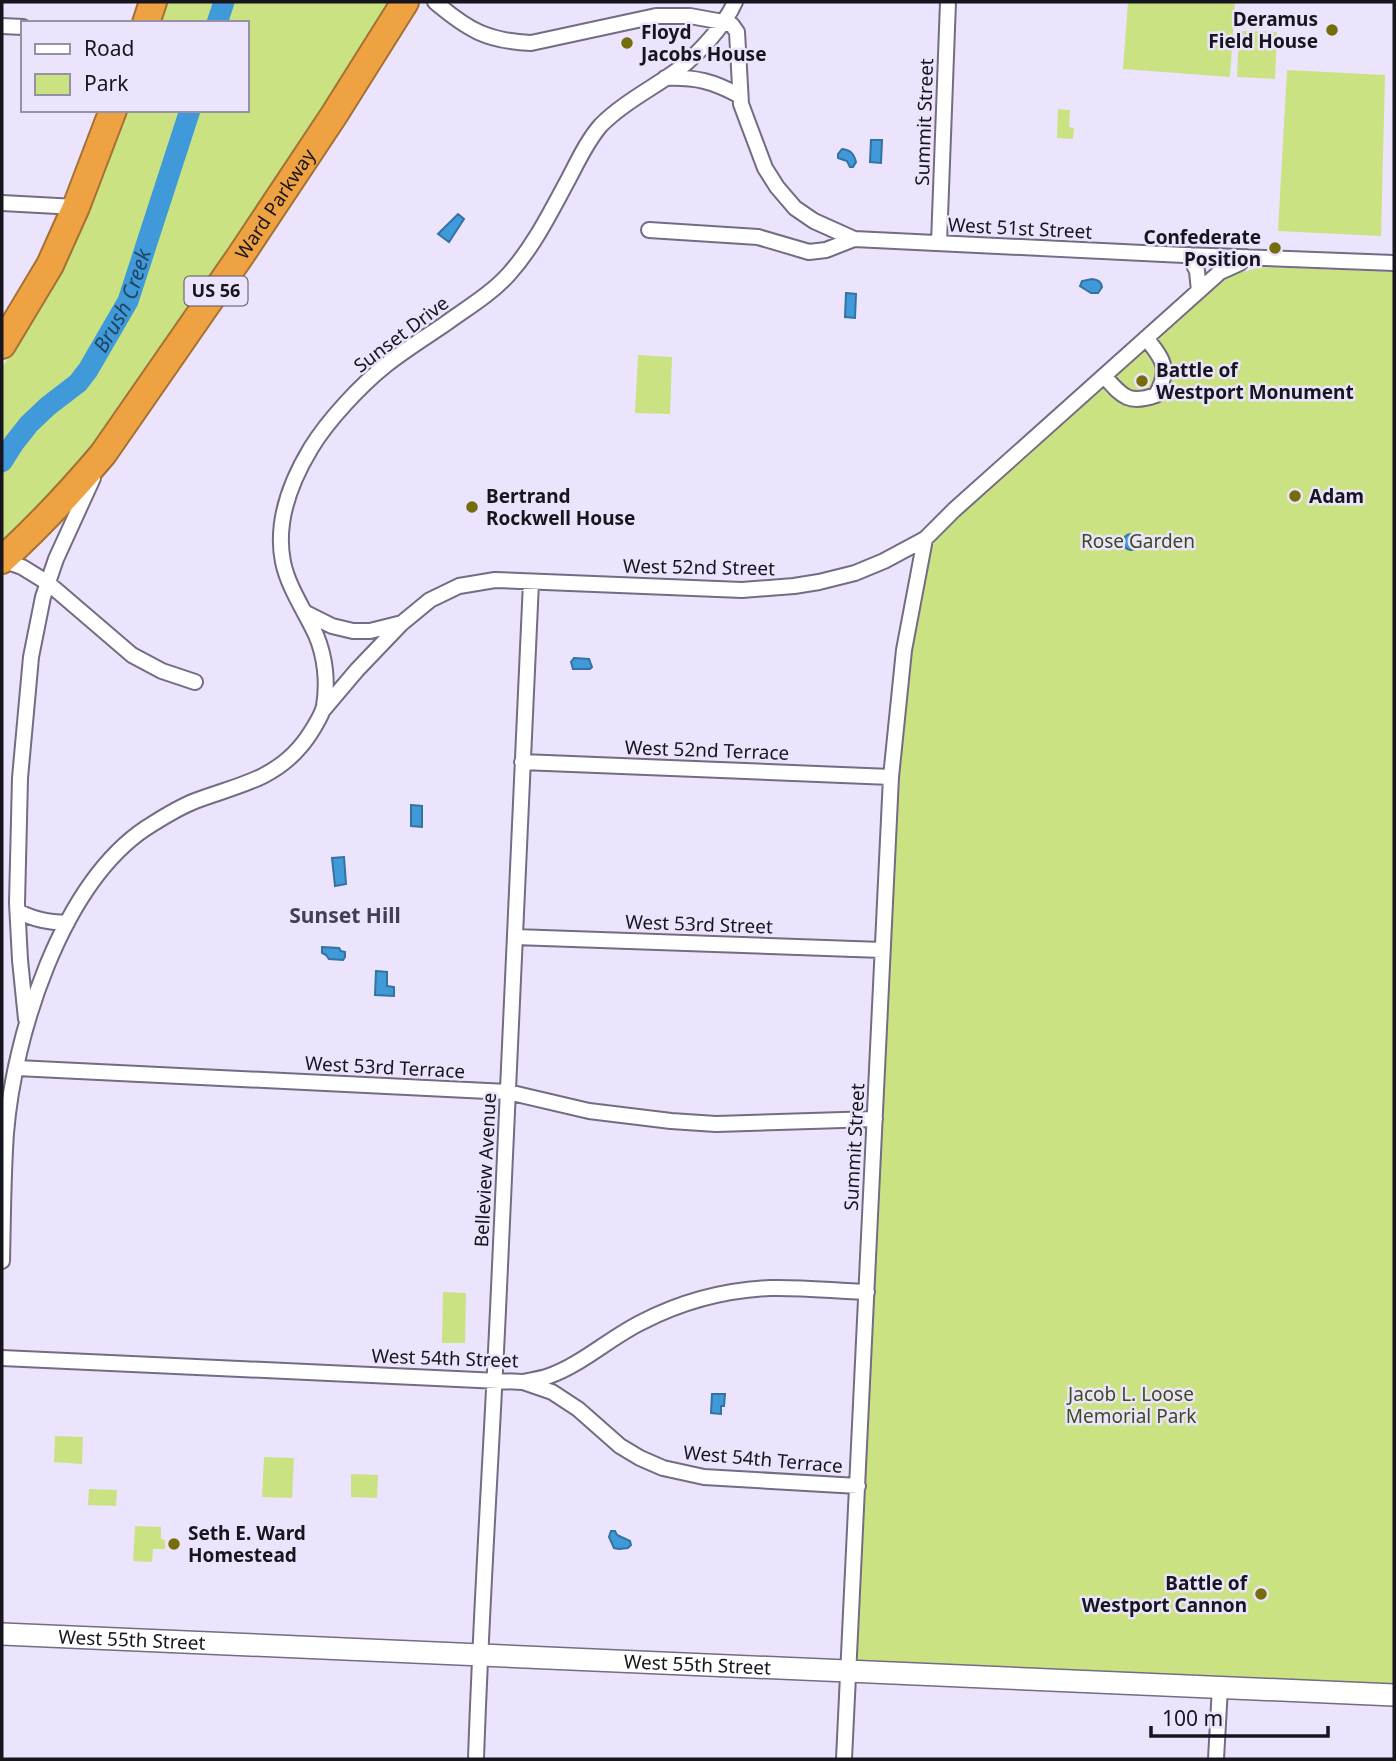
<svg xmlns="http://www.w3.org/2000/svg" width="1396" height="1761" font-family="'Noto Sans',sans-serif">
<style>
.green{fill:#cae281}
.water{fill:#409ada;stroke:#3472a1;stroke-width:2}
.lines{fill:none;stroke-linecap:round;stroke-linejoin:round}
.river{stroke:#409ada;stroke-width:21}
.street-casing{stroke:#736c82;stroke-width:18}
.secondary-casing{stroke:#736c82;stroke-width:24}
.highway-casing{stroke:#a37135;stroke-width:30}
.street{stroke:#fff;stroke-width:14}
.secondary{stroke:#fff;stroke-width:21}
.highway{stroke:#efa242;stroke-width:26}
.poi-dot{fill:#746d09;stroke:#ebe4fc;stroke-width:2.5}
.labels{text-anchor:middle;stroke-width:5;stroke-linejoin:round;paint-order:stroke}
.shield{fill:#ebe4fc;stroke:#575360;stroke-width:2}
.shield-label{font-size:18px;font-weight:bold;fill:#17151d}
.poi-label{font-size:19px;font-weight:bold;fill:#17151d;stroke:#ebe4fc;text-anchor:start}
.street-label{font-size:19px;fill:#17151d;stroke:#ebe4fc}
.park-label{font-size:19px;fill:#3f4920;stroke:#ebe4fc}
.water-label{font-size:21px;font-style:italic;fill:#224662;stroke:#ebe4fc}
.neighbourhood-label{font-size:21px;font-weight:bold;fill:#443e52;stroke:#ebe4fc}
</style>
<rect width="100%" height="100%" fill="#ebe4fc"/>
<path class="green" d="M168,2H394L99,445L21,526L2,541V367C23,338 44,308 59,275C84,222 105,166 126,110H247V23H159Z
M1128,2H1235L1230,77L1123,69Z
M1239,31L1277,32L1275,79L1237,77Z
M1287,70L1385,75L1381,236L1278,231Z
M1058,109L1070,110L1069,127L1074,128L1073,139L1057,138Z
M1262,267L1394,272V1688L858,1663L856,1655L891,900L908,667L926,558L936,540L948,525L1216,284L1231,275Z
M638,355L672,357L670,414L635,413Z
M443,1292L466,1293L465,1343H442Z
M55,1436L83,1437L82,1464L54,1462Z
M264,1457L294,1458L292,1498L262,1497Z
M351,1474L378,1475L377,1498L351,1497Z
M89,1489L117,1490L116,1506L88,1505Z
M135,1526L161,1527V1539L165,1540V1549H153L152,1562L133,1561Z"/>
<path class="water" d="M871,140H882L881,163L870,162Z
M842,149C851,150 854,154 856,162L853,167H850L847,161L838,158V154Z
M458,214L464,219L449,242L438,234Z
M1092,279C1098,280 1101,281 1102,287L1098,293H1091L1080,286L1082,281Z
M846,293L856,294L855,318L845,317Z
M1123 542a8 8 0 1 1 16 0a8 8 0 1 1-16 0Z
M574,658L589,659L592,667L590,669H573L571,662Z
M411,805L422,806V827L411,826Z
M344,857L346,884L335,886L332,858Z
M322,947L339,948L341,951L345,952V957L343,960L329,959L326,955L322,953Z
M376,971L387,972V986L394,987V996L375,995Z
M712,1394H725L724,1406H721V1414L711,1413Z
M611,1531H615L617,1535L630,1541L631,1545L628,1548L619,1549L614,1548L609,1537Z"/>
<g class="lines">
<g class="river">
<path d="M217,23L224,2"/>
<path id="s1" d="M2,462L14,443L29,424L48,406L78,383L88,370L128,301L190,110"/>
</g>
<g class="street-casing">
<path id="street" d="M435,2C468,30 487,41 531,43L656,16H690L723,22L732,25L737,32L741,104L765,168L777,187L795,208L814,221L854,239
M2,26L23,27
M665,78C696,77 713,81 740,96
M2,203L76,207
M649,230L758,237L809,252L826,250L854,239L1184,255L1394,263
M939,243L948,2
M1189,255L1197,271L1199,291
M1104,376C1122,396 1128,405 1156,395C1171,369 1163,359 1146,338
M2,560L22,567L48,583L132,655L162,671L195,682
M304,612L332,626L353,631H370L402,623L430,600L459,586L495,580L742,590L794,586L819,582L855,573L884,561L925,539L954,510L1220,272L1240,263L1246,257
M324,709L357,670L401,624
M522,762L891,777
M18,911C34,920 49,922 67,923
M515,937L882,950
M26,1019L20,960L17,903L20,778L31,657L43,597L56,559L93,478
M17,1068L508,1092L589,1111L671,1121L716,1124L875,1119
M2,1261C3,1219 3,1175 6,1133C14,1035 61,885 146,828C162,818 177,808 195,801C234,786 271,781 300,747C308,738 322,716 324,706C328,682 325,656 316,635C305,611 288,587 283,562C275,522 291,481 311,448C328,420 361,385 386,365C405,350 426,337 445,324C467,308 491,294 509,274C534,246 550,213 568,180C578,161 587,141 601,125C624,102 653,88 679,69C699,53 725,25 735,2
M2,1358L523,1382C532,1380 541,1379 549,1376C581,1365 611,1337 642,1322C681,1302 726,1290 770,1288C802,1287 835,1291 867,1292
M523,1382L552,1392L578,1409L620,1446L640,1458L663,1468L704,1477L858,1486
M476,1759C481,1609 491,1460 498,1310C509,1067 518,824 531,582
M844,1759L891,777L904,650L925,539
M1216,1759L1220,1687"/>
</g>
<g class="secondary-casing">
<g id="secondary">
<path id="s2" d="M2,1634L1394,1695"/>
</g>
</g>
<g class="highway-casing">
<g id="highway">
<path d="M146,23L153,2"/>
<path d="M2,345L50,265L76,207L113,110"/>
<path id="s3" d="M2,560C38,527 71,492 103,454L241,255L334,115L405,2"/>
</g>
</g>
<use href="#street" class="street"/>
<use href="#secondary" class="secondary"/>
<use href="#highway" class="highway"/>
</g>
<g class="poi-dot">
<circle cx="1332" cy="30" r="7"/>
<circle cx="627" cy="43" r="7"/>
<circle cx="1275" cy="248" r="7"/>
<circle cx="1142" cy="381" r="7"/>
<circle cx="1295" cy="496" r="7"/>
<circle cx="472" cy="507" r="7"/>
<circle cx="174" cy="1544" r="7"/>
<circle cx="1261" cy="1594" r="7"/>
</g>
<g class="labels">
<rect class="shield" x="184.5" y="276.5" width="63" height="29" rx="5"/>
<g class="shield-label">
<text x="216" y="297">US 56</text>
</g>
<g class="poi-label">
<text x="1318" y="26" text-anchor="end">Deramus<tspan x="1318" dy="22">Field House</tspan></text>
<text x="641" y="39">Floyd<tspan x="641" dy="22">Jacobs House</tspan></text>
<text x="1261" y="244" text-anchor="end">Confederate<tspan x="1261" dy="22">Position</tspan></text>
<text x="1156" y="377">Battle of<tspan x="1156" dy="22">Westport Monument</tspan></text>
<text x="486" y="503">Bertrand<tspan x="486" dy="22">Rockwell House</tspan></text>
<text x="1309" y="503">Adam</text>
<text x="188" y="1540">Seth E. Ward<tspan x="188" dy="22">Homestead</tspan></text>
<text x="1247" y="1590" text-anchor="end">Battle of<tspan x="1247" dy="22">Westport Cannon</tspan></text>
</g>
<g class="street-label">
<text transform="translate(924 122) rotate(-88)" y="7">Summit Street</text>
<text dy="7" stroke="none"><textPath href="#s3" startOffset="450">Ward Parkway</textPath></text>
<text transform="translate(1020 228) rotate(3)" y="7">West 51st Street</text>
<text transform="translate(401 334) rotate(-37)" y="7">Sunset Drive</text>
<text transform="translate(699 567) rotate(1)" y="7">West 52nd Street</text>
<text transform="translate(707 750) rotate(2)" y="7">West 52nd Terrace</text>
<text transform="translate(699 924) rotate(2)" y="7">West 53rd Street</text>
<text transform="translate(385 1067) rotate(3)" y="7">West 53rd Terrace</text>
<text transform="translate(854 1147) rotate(-87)" y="7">Summit Street</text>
<text transform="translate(485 1170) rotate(-87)" y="7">Belleview Avenue</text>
<text transform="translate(445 1358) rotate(2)" y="7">West 54th Street</text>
<text transform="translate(763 1459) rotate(5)" y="7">West 54th Terrace</text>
<text dy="7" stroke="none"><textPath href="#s2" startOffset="130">West 55th Street</textPath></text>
<text dy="7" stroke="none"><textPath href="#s2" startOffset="696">West 55th Street</textPath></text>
</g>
<g class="park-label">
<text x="1138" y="548">Rose Garden</text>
<text x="1131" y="1401">Jacob L. Loose<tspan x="1131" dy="22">Memorial Park</tspan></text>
</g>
<g class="water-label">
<text dy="7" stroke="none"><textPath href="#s1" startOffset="205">Brush Creek</textPath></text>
</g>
<g class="neighbourhood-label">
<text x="345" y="923">Sunset Hill</text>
</g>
</g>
<rect width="1396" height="1761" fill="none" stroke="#17151d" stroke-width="7"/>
<rect x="21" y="21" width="228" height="91" fill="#ebe4fc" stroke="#9691a3" stroke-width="2"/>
<rect x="35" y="44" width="35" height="10" fill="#ffffff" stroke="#9691a3" stroke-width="2"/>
<text x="84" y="56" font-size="21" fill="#17151d">Road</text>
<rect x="35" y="74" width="35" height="21" fill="#cae281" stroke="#9691a3" stroke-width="2"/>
<text x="84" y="91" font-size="21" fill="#17151d">Park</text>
<path d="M1151 1726v10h177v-10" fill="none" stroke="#17151d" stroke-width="3.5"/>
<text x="1162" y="1726" font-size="21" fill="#17151d" stroke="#ebe4fc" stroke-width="5" paint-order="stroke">100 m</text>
</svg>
